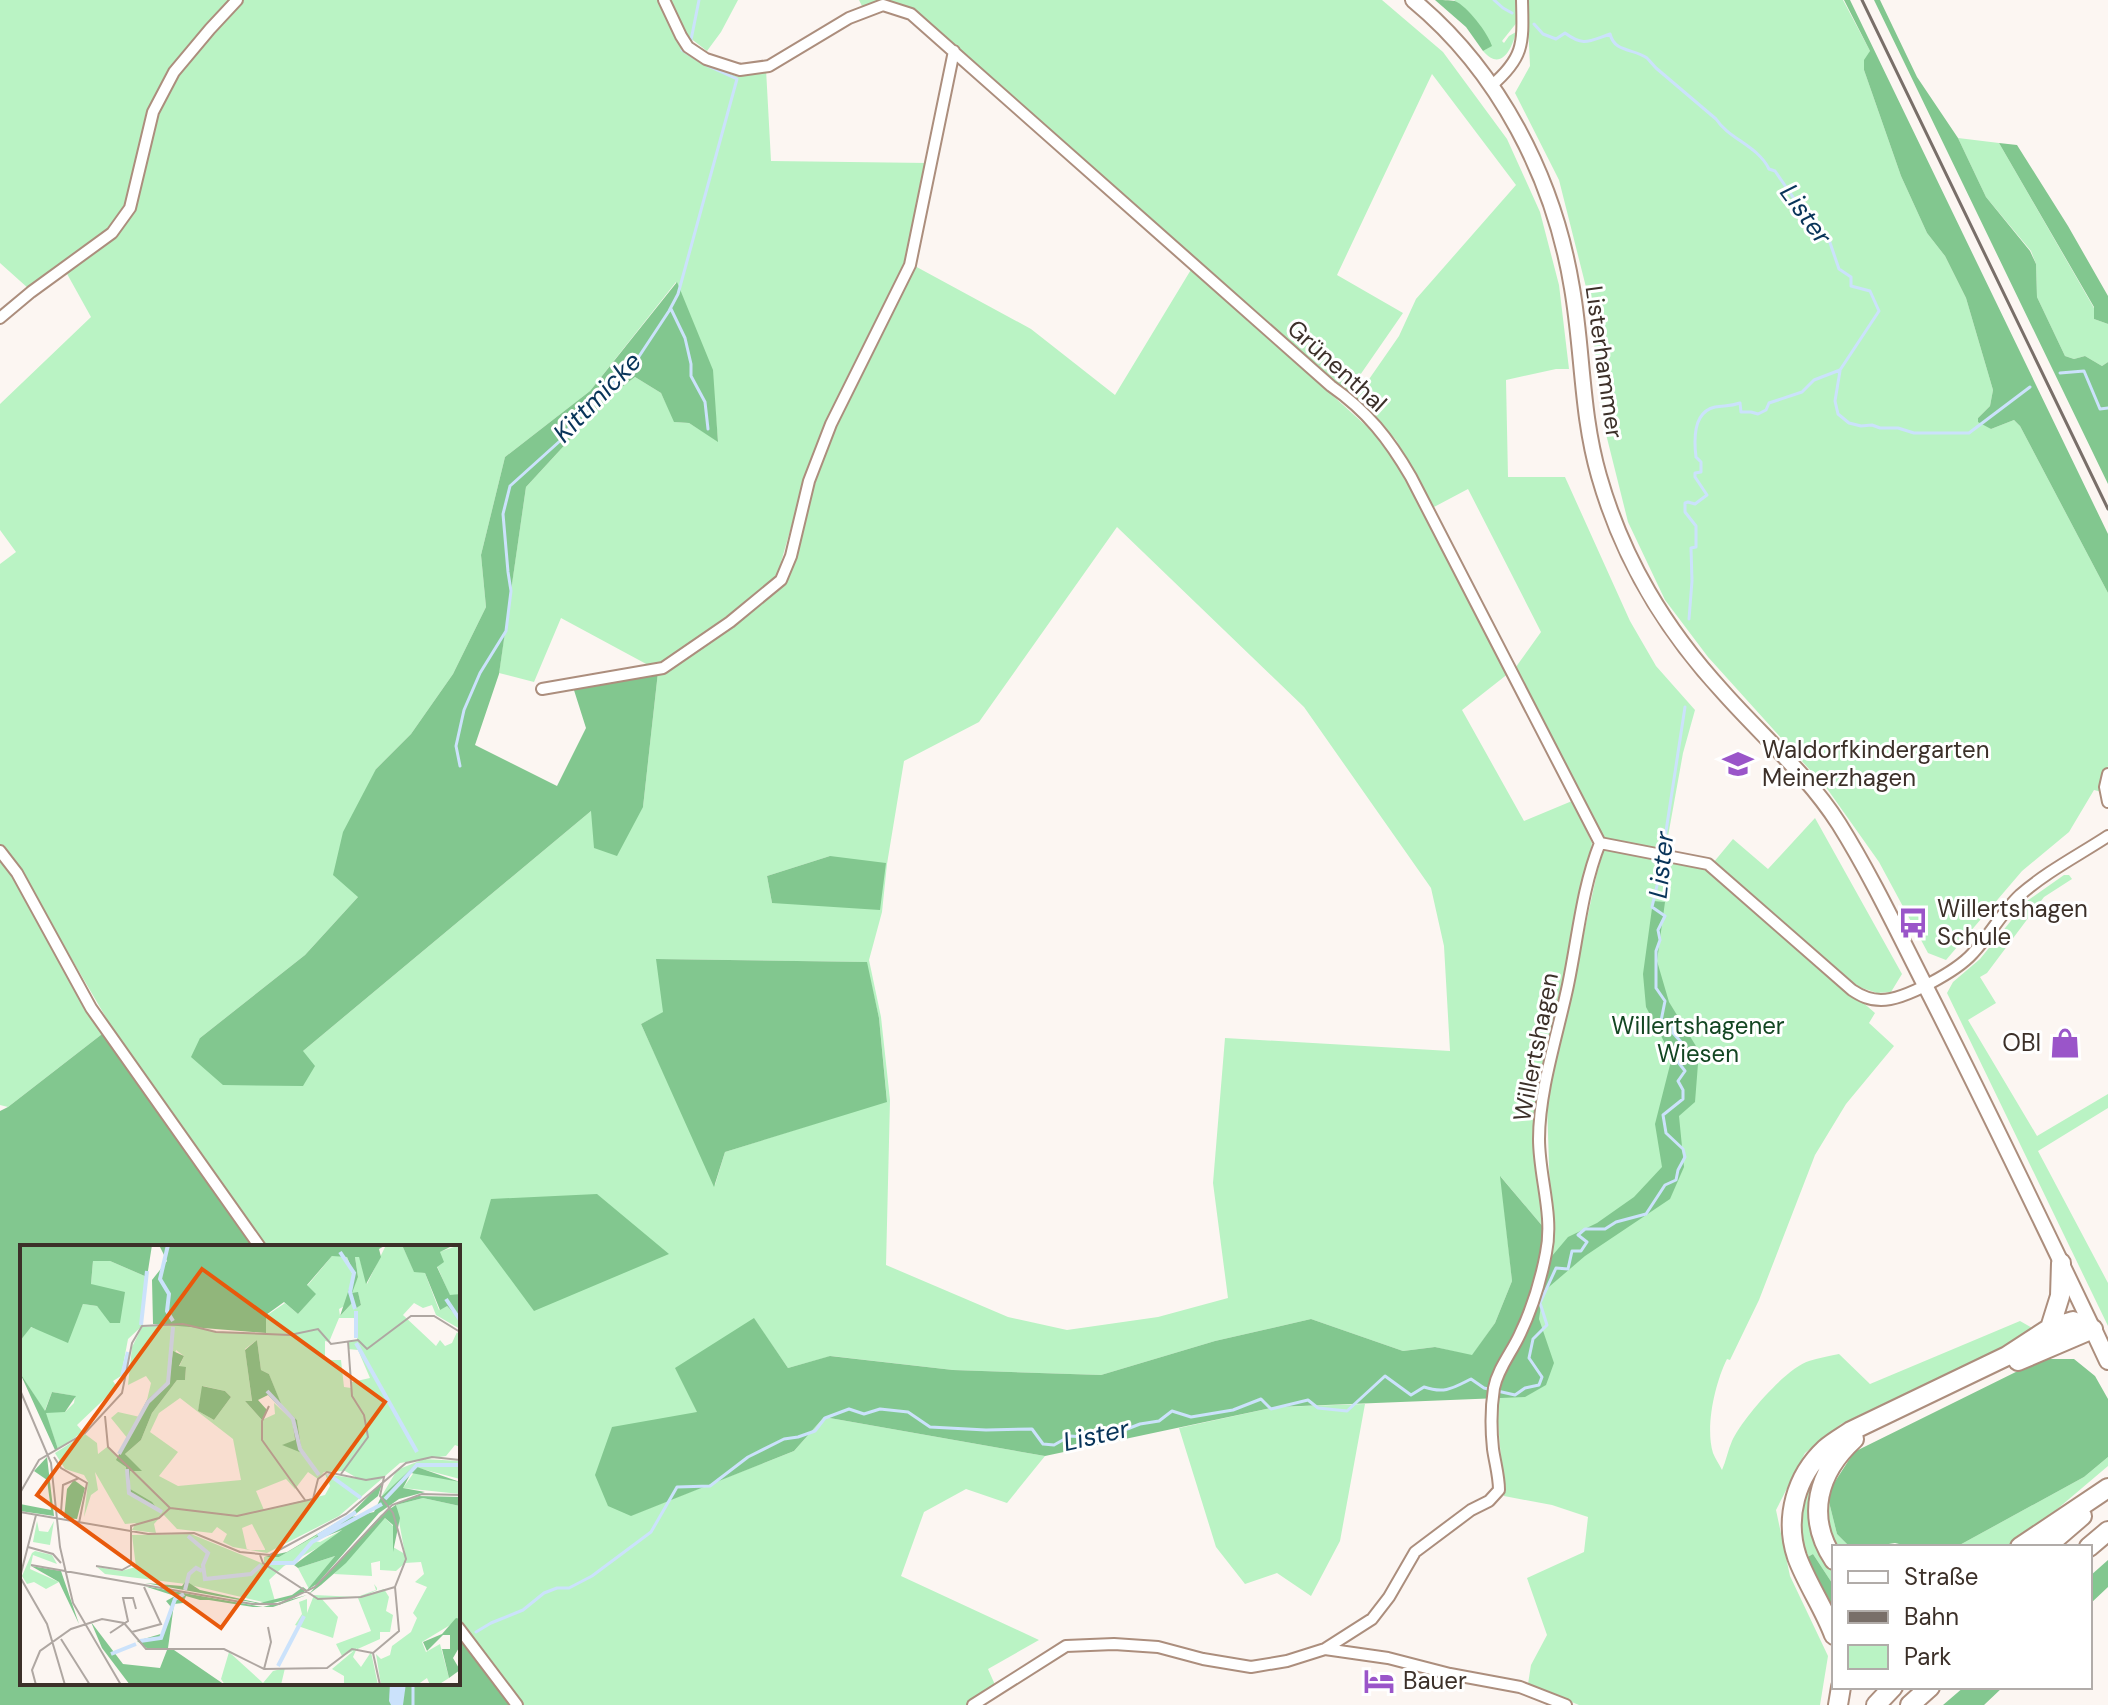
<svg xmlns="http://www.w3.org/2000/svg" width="2108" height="1705" font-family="'DM Sans',sans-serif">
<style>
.green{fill:#baf3c4;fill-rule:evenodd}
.forest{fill:#82c78f}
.water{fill:#cbe2fb}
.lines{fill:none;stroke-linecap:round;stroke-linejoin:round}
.stream{stroke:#cbe2fb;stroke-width:3}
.minor-casing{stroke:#ac8e7d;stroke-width:14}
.secondary-casing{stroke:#ac8e7d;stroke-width:18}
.primary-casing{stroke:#ac8e7d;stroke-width:20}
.motorway-casing{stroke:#ac8e7d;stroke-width:22}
.minor{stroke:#fff;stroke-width:10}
.secondary{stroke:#fff;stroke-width:14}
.primary{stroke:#fff;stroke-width:16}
.motorway{stroke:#fff;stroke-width:18}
.rail{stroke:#796f69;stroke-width:3}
.labels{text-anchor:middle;stroke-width:6;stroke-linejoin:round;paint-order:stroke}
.street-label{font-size:24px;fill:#3c3029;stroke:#fff}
.poi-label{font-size:24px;fill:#3c3029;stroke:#fff;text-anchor:start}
.park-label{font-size:24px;fill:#134622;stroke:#fff}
.water-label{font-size:26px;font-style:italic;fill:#083459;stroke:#fff}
.inset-river{fill:none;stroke:#cbe2fb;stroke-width:4}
.inset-road{fill:none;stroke:#afa7a2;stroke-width:2}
.view{fill:#e8590c;fill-opacity:0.15;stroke:#e8590c;stroke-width:4}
.inset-edge{fill:none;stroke:#3c3029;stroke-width:4}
</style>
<rect width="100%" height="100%" fill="#fcf6f2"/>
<path class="green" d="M0,0H233L152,110L128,205L110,230L29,289L0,263Z
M243,0H659L674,36L685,49L702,64L739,77L766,69L771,161L928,163L908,263L805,479L777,576L762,593L729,619L665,662L650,666L561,618L534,682L499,673L526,487L609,397L635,377L661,393L675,422L689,423L718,441L715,407L676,282L590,391L505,457L481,555L486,607L453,674L411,734L376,769L358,897L305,955L200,1038L303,1051L591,811L643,807L658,672L787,578L813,482L835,426L913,265L1031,329L1115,395L1192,268L1385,443L1407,480L1509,673L1462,710L1524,821L1572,801L1592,843L1536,1143L1544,1228L1501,1177L1512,1281L1495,1323L1472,1356L1435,1347L1403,1351L1311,1319L1215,1341L1101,1375L953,1370L831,1356L788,1368L754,1319L698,1412L632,1515L794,1451L824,1417L1045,1456L1007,1503L966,1489L924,1512L901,1576L1039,1640L988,1669L996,1687L968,1705H522L458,1619V1247H266L111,1026L10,854L0,846V564L16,552L0,530V404L91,317L66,272L131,210L155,114L176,74L212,30ZM1117,527L1304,707L1431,888L1444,946L1450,1051L1225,1038L1213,1183L1228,1298L1158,1317L1067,1330L1008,1317L886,1265L890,1100L881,1017L869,960L882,912L887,864L904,761L979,722ZM830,856L772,903L767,876ZM657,959L866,962L879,1018L887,1101L725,1152L715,1185L641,1024L664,1012Z
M670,0H738L721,32L707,51L685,34Z
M859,0H1382L1443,52L1507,139L1540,212L1559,285L1569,369H1556L1506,380L1508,477H1565L1630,621L1656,666L1695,710L1683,753L1665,853L1602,840L1513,671L1541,632L1468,489L1434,507L1396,440L1356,398L1399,336L1416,299L1516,185L1432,74L1337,275L1403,313L1349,391L1335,382L912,10L886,0L862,6Z
M1454,0H1519L1518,21L1502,41L1504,43L1509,36L1516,32C1512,49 1501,72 1483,51L1491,46L1468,12Z
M1527,0H1843L1870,51L1864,70L1901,176L1927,233L1945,256L1966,298L1993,390L1990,406L1978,418L1991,429L2014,420L2020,426L2108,593V766L2103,777L2102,792L2094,790L2069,832L2022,871L1946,960L1928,953L1879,862L1828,790L1708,657L1665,600L1628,522L1603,422L1589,299L1559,180L1515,93L1530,66Z
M1958,138L1999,143L2094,308V319L2108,324V362L2102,366L2085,356L2074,359L2065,356L2037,297L2036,264L2031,251L1986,197Z
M1815,818L1902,974L1891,992L1877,993L1859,987L1713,863L1733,839L1768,869Z
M1604,849L1697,863L1716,874L1875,1013L1869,1023L1894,1046L1846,1104L1815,1155L1759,1300L1730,1360L1727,1359C1715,1383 1705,1427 1713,1453C1715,1458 1719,1464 1722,1470C1726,1461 1728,1450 1732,1441C1742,1419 1786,1368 1809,1361C1818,1358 1829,1356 1839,1354L1870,1384L2020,1321L2034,1329L2006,1346L1841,1424L1805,1453L1776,1510L1790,1576L1828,1656L1820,1705H1579L1528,1684L1531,1665L1547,1635L1527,1578L1584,1552L1588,1517L1552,1505L1504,1496L1498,1422L1499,1398H1501L1542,1301L1552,1257L1547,1103L1597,873Z
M0,858L13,875L106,1031L8,1107L0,1105Z
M2064,875H2069L2072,879L2044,897L1987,973L1980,977L1996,1003L1968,1020L2037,1136L2108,1094V1108L2038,1151L2108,1283V1326L1947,993L1953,982L1980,959L2027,901Z
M1365,1404L1340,1541L1311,1596L1277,1573L1245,1584L1216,1547L1179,1428L1276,1407Z
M1827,1453L1818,1483L1834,1568V1586L1813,1554L1804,1559L1798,1502Z
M2108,1457V1466L2049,1516L2006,1547H1956L2084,1477Z
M1827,1494L1837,1534L1850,1547H1834L1826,1516Z"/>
<path class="forest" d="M1435,0C1441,0 1450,0 1455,1C1467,6 1488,33 1492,46L1483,51L1466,27Z
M1844,0H1850L2108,534V593L2020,426L2014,420L1991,429L1978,422V418L1990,406L1993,390L1966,298L1945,256L1927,233L1901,176L1864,70V60L1870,51Z
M1874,0H1880L1917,77L1958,138L1986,197L2030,251L2036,264L2037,297L2065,356L2074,359L2085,356L2102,366L2108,362V484Z
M1999,143L2017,145L2068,226L2108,296V324L2094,319V307Z
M677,282L713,370L718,442L689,423L674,422L661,393L635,377L609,397L526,487L499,674L475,745L557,786L586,728L573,687L658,672L643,807L617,856L594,848L591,811L303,1051L315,1066L303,1086L223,1085L191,1057L200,1038L305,955L358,897L333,875L343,832L376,769L411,734L453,674L486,607L481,555L505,457L590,391Z
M830,856L886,863L880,910L772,903L767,876Z
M1653,901L1665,902L1657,961L1669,1002L1699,1051L1695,1102L1679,1116L1684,1167L1670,1199L1585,1256L1543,1292L1539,1319L1554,1363L1546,1385L1525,1397L1276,1407L1045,1456L824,1417L794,1451L631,1516L608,1506L595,1475L612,1427L697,1412L675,1368L754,1318L788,1368L830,1356L953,1370L1101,1375L1215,1341L1311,1319L1403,1351L1435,1347L1472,1355L1495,1323L1512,1281L1500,1176L1544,1228L1552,1256L1568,1237L1597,1223L1634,1197L1662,1167L1655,1124L1672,1057L1646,1007L1643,974Z
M656,959L867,962L879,1018L887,1102L725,1152L714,1187L641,1024L663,1012Z
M106,1031L254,1247H22V1683H458V1637L510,1705H0V1111L8,1107Z
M597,1194L669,1254L534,1311L480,1238L491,1199Z
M2042,1359H2074L2095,1376L2108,1399V1457L2084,1477L1956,1547H1911L1895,1543L1870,1547H1850L1837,1534L1827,1494L1854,1452Z
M1813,1554L1834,1586V1611L1823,1598L1804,1559Z
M2108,1560V1587L2090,1604V1576Z
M1964,1687H2003L1984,1705H1943Z"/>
<path class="water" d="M390,1683H406L403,1705H391L389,1701Z"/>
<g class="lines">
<path class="stream" d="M1494,0L1503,8L1512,13
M1534,24L1543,34L1556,39L1565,33C1584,47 1589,41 1610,34C1615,53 1633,48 1647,58C1648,59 1654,66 1656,68L1716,119C1729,139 1758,146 1769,169L1775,171L1795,200L1806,206L1818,226L1827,234L1839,269L1851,277V286L1870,291L1879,311L1840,370L1814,380L1802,392L1769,403L1766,410L1758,414L1751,412H1741L1740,403C1729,407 1724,405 1715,407C1693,412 1694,441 1696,457L1701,462V472L1695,473V477L1707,495L1695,504L1688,502L1685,503V512L1696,526V547L1691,548L1692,581L1689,619
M691,40L699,0
M671,309L685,338L691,364V376L705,402L708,429
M1840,371L1835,401L1838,414L1849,423L1861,426L1872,425L1880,428H1898L1914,433H1969L2030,387
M2060,373L2084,371L2100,409L2108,408
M460,766L456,746L464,710L480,673L506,631L511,591L508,572L503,514L510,486L561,440L573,422L585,411L609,392L616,380L634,364L669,311L678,294L737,79L706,65L682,50
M476,1632L491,1623L523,1610L544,1593L557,1588H569L592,1576L651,1532L677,1487L710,1486L748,1457L784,1439L798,1437L815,1431L825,1418L849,1409L864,1414L880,1409L908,1412L930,1427L986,1430L1032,1429L1043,1444L1054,1445L1070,1436L1097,1438L1122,1431L1140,1424L1159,1421L1172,1411L1191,1417L1233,1410L1261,1399L1271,1409L1308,1400L1318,1408L1347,1411L1385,1376L1411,1395L1424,1387C1445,1394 1453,1388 1471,1379L1484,1388L1515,1395L1525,1388L1539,1385L1542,1377L1529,1358L1533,1339L1547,1325L1540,1303L1556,1268L1568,1269L1572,1251H1581L1587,1242L1578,1235L1585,1229H1605L1616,1222L1646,1214L1665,1185L1676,1180L1678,1170L1685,1157L1683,1149L1666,1133L1663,1115L1683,1099V1090L1678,1081L1685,1071L1675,1058L1682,1043L1673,1033L1674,1019L1661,1021L1665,1001L1656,988V951L1660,940L1658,930L1665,916L1652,907L1659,877L1685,707
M458,1645L459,1644
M413,1705V1683"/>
<g class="minor-casing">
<path id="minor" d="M664,0L681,36L688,47L706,59L740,70L769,66L849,18L883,5L911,14L1331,386C1367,411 1389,439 1411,477L1600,843
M1491,86C1525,57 1523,43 1522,0
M0,318L31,292L112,233L130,208L153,112L174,72L210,29L237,0
M542,689L663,668L730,622L781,580L791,556L809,481L831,424L910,265L954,51
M2108,774L2105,787L2108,802
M1600,843L1708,864L1852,990C1861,996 1869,1000 1881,1000C1905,1000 1957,971 1973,953C1990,935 2002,912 2020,895C2046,872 2079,855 2108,836
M0,851L17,873L91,1008L260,1247
M458,1627L517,1705
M1325,1649L1372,1619L1389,1597L1415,1552L1471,1510L1489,1501L1499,1490C1499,1476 1495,1463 1493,1449C1491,1430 1491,1407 1494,1388C1498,1368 1512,1352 1520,1334C1531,1311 1541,1279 1546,1253C1554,1215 1539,1177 1539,1139C1539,1090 1558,1033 1568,985C1578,937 1582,888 1600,843
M973,1705L1066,1646L1114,1644L1158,1647L1203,1659L1251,1667L1287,1661L1325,1649L1388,1658L1450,1674L1520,1687L1566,1705"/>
</g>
<g class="secondary-casing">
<path id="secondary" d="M1413,0C1499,71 1554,178 1572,288C1583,351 1581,414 1599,476C1623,560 1665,629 1723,692C1762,736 1807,774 1839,824C1874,880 1902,941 1932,999C1987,1108 2040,1218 2093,1329"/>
</g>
<g class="primary-casing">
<path id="primary" d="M2093,1329L2108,1361"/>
</g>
<g class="motorway-casing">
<path id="motorway" d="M2050,1328L2060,1296L2061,1263
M2018,1361L2093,1329
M2020,1547L2108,1488
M2046,1547L2082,1516
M2089,1547L2108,1531
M1834,1560C1805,1516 1818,1472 1854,1439
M1834,1635C1824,1608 1807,1584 1797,1557C1784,1518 1796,1476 1825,1449C1833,1442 1842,1437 1851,1431L2007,1356L2050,1328L2073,1321L2093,1329
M1838,1705L1841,1687
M1876,1705L1893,1687
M1910,1705L1930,1687"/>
</g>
<use href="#minor" class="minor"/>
<use href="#secondary" class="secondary"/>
<use href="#primary" class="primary"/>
<use href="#motorway" class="motorway"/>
<path class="rail" d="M1862,0L2108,509"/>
</g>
<defs>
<g id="school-bare" transform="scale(2.4)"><path d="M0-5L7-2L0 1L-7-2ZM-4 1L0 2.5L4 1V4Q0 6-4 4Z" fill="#9a55c9" stroke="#fff" stroke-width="2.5" paint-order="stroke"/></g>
<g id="bus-bare" transform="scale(2.4)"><path d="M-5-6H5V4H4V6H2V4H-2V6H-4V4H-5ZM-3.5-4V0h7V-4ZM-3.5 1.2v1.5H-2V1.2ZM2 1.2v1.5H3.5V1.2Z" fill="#9a55c9" stroke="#fff" stroke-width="2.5" paint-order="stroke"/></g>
<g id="shop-bare" transform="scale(2.4)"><path d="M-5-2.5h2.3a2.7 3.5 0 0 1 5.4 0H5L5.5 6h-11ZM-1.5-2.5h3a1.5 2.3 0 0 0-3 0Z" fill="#9a55c9" stroke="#fff" stroke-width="2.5" paint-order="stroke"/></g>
<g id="hotel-bare" transform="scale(2.4)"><path d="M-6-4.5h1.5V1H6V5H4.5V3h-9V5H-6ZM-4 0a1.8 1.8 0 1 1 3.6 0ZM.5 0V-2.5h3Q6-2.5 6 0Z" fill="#9a55c9" stroke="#fff" stroke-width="2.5" paint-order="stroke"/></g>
</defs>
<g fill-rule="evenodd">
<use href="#school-bare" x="1738" y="764"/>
<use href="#bus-bare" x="1913" y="923"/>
<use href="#shop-bare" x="2065" y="1043"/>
<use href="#hotel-bare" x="1379" y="1681"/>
</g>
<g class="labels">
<g class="street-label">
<text transform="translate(1604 362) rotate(82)" y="8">Listerhammer</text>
<text transform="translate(1337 366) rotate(42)" y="8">Grünenthal</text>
<text transform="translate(1536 1047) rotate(-79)" y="8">Willertshagen</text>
</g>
<g class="poi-label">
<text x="1762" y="758">Waldorfkindergarten<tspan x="1762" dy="28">Meinerzhagen</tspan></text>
<text x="1937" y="917">Willertshagen<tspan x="1937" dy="28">Schule</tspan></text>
<text x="2041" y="1051" text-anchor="end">OBI</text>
<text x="1403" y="1689">Bauer</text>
</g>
<g class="park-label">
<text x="1698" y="1034">Willertshagener<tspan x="1698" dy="28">Wiesen</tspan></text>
</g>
<g class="water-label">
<text transform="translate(1806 214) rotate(54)" y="9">Lister</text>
<text transform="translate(597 397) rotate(-46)" y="9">Kittmicke</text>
<text transform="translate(1661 865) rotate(-84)" y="9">Lister</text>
<text transform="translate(1096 1435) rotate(-13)" y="9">Lister</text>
</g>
</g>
<g transform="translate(20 1245)">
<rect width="440" height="440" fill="#fcf6f2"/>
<path d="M366,0H382L394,26L405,28L419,65L426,60L440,75V84L416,70L412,60L403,63L394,58L383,70L416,101L420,95L425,101L432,98L437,87L440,91V202L435,200L426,211L380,218L319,271L247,308L213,302L203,297L207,289L197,282L192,288L157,284L143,269L134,279L136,288L112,285L116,278L105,279L75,227L78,245L71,250L64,272L68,237L64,230L45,224L35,208L65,189L77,198L78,209L87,202L109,225L120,226L105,209L121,195L132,168L157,135H165L166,123L159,122L164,111L156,105L149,135L127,155L131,138L126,131L108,140L112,102L122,82L162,79L196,87L246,89V71L265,58L278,69L295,49L287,41L312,11L320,9L327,12L334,35L328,59L319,64L320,71L333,57L336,63L341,60L338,48H331L338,32L335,12L339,11L347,39ZM319,73H337V95L329,96L328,104L338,105L350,133L332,137L331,143L324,142L321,115H305V96L309,97ZM237,95L241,125L249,129L262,162L277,175L282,207L263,200L275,196L272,175L254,158L255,169L242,175L225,156L232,157L225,104ZM183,141L205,146L211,152L194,175L178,166ZM160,153L213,194L221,235L158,241L139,231L158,207L130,187L139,168ZM325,226L339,234L305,229L310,241L305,250L244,265L236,246L266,234L275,244L288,227L298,234L304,227ZM232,279L245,304V305H227L222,283ZM440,0V49L430,51L417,21L419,7ZM73,16H90L127,32L121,82L108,94L101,131L93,136L97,142L57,180L63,187L38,204L25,167L0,128V96L10,82L48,94L63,59L77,61L91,77H100L71,39ZM32,147L55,151L54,158L45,167L25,165ZM98,167L120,172L108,194L91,173ZM404,214L440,216V234L394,222L361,252L377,225ZM395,226L440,237V249L383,243ZM403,253L440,261V374L402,397L406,407L420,399L429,433L418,440H410L407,433L397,440H361L356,409L361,414L370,410L372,401L391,387L397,373L393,368L407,342L395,337L404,329L401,317L385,318L376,326L360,325V316L351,318L352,331L314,329L365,273L373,281V302L385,309L376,260ZM17,276L19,286L28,287L34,276L30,300L13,297ZM335,278L342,279L264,321L249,335L255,356L247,358L166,339L85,329L77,322L101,326L116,322L112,290L171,289L244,319V312H259L299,289L293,296L300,297ZM15,306L32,310L37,319L13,310L10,324L39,337L26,344L14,337L7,339L2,331L12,308ZM315,311L298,334L289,344L278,323ZM354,339L357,343V345L344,351L341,352L301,353L318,372L313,393L275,380L282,369L279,357L287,354V368L294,350L337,352L356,345ZM364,344L369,352L366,366L373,370L370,387H360V394L322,411L316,399L351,386L338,353ZM337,403L333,412L341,422L351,407L358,440H324V431L312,424ZM209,407L243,438L253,426L265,423L261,440H205L201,434Z" fill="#baf3c4" fill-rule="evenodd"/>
<path d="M0,0H132L127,32L90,16H73L71,39L105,47L100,78H90L77,61L63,59L48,98L11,82L0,96ZM139,0H366L359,4L361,12L346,39L339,12H335L338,32L332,48L338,47L341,60L335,64L333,57L320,71L334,29L327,12L312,11L287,40L296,49L278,69L264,57L246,70V88L133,79L132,35L147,16ZM382,0H434L420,7L424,17L417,22L430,50L440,49V75L427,61L420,65L405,28L394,27ZM237,95L241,125L249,129L262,161L277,175L282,208L262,200L275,195L272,175L248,150L238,155L247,165L242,175L225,156H232L225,105ZM153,106L164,111L159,121L166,122L165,135H157L132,168L121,195L105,209L122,226H110V244L132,257L138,265L108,247L106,222L96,215L127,155L149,135ZM0,128L25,166L32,147L56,151L45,167L26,168L38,204L35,205ZM182,141L205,146L211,152L194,175L178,166ZM27,212L34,271L0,266V259L31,265L27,235L14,226ZM394,221L440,237L391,228L383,243L405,247L379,254L359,268L297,339L274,353L253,358L242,359L236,358L125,338L162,341L166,336L180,345L240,358L272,350L283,342L287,345L315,311L278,323L274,320L322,285L291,297L299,289L259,312H244L267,307L331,269L363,236L358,251L332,272L354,267L361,252ZM54,235L65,243L57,274L44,273L47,244ZM398,251L440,252V261L403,253L376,260L380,273L373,307V280L365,273L326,318L301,340L289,349L361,270L380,257ZM11,321L41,326L59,379L39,337ZM124,341L243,362L287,350L253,362H233L189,355H180L166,351L163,358L154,359L148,403L128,404L117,396L144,388L151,362L146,356L155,351ZM436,373L440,374V401L433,413L440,425L429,433L422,404H430V390H423L407,406L403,397L422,389ZM71,377L103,419L140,423L147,405H154L205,440H110L82,403Z" fill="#82c78f"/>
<path class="inset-river" d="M148,0L140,34L149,49L147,66L153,76M320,7L334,28L330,47L335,64M426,54L440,75M121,80L127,26M336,93V66M336,98L397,207M102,131L108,107M247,146L273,174L280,204L299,230M99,209L128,157L148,138L153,82M107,224L109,248L142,267M308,229L341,253M365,254L397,220H440M168,291L188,308L183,320L185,334L231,329L241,320M298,291L336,267M247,318H274L292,297L362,259M165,345L169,329L176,323L182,326M120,396L141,393L155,354L164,349M91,409L116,399M258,421L284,371"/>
<path class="inset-road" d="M0,145L31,218L40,302L53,358L101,440M249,161L242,176V195L285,255M85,171L88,202L150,263M34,212L41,223L67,238L59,278M321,229L348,192L344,170L332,151L328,96M0,248L19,215L65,188L102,148L112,98L122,81L163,79L196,87L270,90L298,84L311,99L338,95L347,104L391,71H414L440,87M150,263L217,271L293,254L298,234L307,227L346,235L364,232L360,251L373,268L386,314L375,342L379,386L353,408M0,267L128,289L174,288L220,307L250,310L326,269L386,218L412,212L440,215M41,267L43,240L59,233M8,302L33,309L41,318M240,310L243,318L298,354L341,352L375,342M11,320L232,359H259L295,342L372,260L402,249L440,250M111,320V281L139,273L150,263M76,321L102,325L111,320M0,332L27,379L45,440M0,332L16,270M112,387L141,379L124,342M90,388L108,376L103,353H113L116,364M41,394L70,440M353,408L360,440M244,424L251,397L248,382M16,440L12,425L20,406L51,384L82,374L104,378L126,404H204L244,424L307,423L332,404L353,408"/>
<path class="view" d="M182,24L365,157L201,383L17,250Z"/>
<rect width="440" height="440" class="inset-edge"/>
</g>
<rect x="1832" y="1545" width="260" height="144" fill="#ffffff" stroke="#b1aca9" stroke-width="2"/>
<rect x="1848" y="1571" width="40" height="12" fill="#ffffff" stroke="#b1aca9" stroke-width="2"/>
<text x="1904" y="1585" font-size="24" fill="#3c3029">Straße</text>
<rect x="1848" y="1611" width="40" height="12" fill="#796f69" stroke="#b1aca9" stroke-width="2"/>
<text x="1904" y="1625" font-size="24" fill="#3c3029">Bahn</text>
<rect x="1848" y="1645" width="40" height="24" fill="#baf3c4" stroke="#b1aca9" stroke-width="2"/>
<text x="1904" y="1665" font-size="24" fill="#3c3029">Park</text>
</svg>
